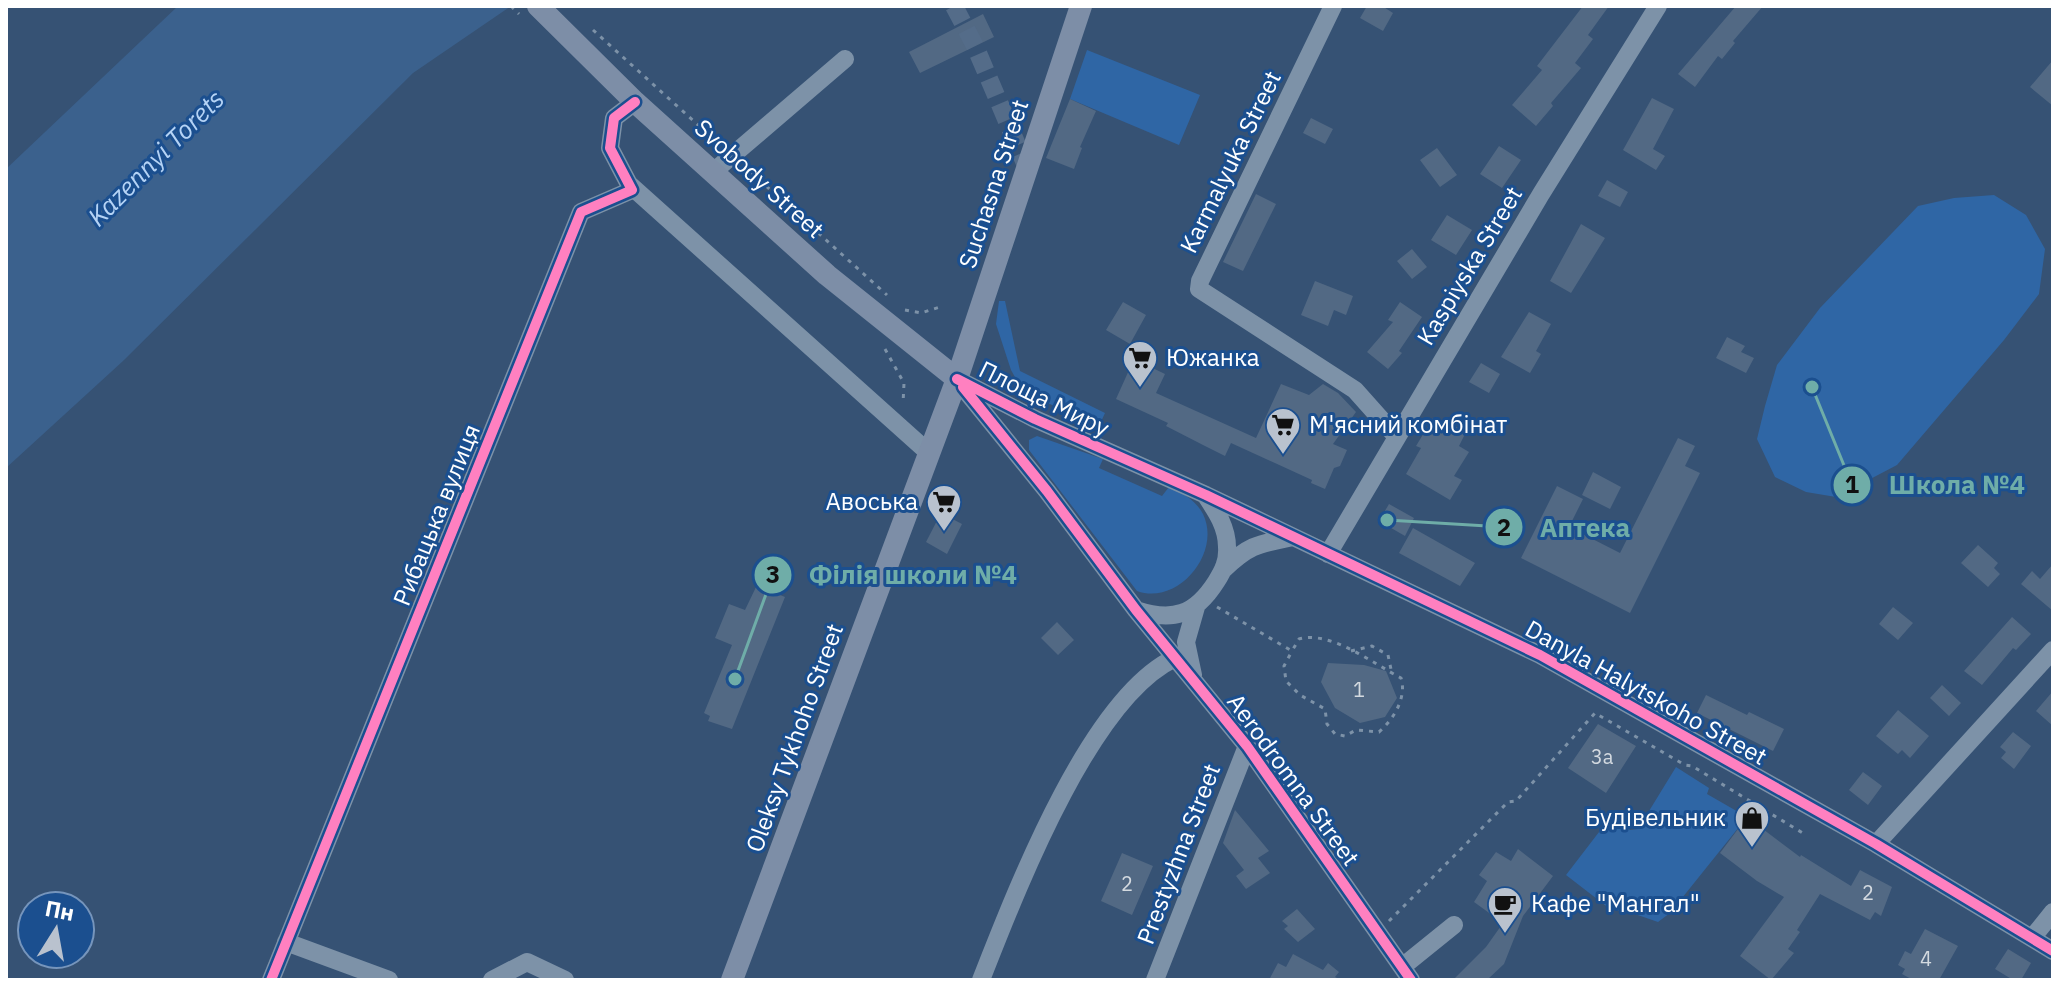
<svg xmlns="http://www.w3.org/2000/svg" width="2059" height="986" font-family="'IBM Plex Sans',sans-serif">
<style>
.green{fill:#2f66a5}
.water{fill:#3b618d}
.building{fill:#526984}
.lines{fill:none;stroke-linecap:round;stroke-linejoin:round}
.minor-tunnel{stroke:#546c89;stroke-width:18;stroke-dasharray:18 9;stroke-linecap:butt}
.path{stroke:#7d92a8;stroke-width:3;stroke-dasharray:4 6;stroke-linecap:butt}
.minor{stroke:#7d92a8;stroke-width:18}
.major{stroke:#7d8ea7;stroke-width:22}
.cycleway-casing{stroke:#1b4f8f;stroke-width:15}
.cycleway{stroke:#ff80c0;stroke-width:10}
.labels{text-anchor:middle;stroke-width:6;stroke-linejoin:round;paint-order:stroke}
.number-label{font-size:20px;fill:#d4dae0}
.street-label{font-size:24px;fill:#fff;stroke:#1b4f8f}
.poi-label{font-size:24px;fill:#fff;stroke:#1b4f8f;text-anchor:start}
.water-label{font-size:26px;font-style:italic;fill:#b5d3f5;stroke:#1b4f8f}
.leader{fill:none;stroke:#6fada8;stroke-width:3}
.callout-dot{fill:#6fada8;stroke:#1b4f8f;stroke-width:3}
.mark-label{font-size:24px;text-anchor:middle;font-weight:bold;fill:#111}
.callout-label{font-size:26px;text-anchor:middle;font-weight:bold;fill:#6fada8;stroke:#1b4f8f;stroke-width:6;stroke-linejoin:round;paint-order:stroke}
</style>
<rect width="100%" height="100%" fill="#365274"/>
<path class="green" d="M1087,50L1200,95L1179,145L1070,99Z
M1994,195L2026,215L2045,249L2039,294L2004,340L1897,465L1836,497L1806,492L1775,477L1757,439L1765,406L1777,365L1820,308L1918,206L1954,198Z
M999,301H1005L1020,371L1105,413L1099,426L1032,396L1021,388L1011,370L996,324Z
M1037,436L1103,459L1099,468L1162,496L1169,487C1181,492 1196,500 1203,514C1222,553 1178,606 1137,591L1029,450V440Z
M1676,767L1709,788L1707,794L1747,817L1670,913L1658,922L1629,912L1610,909L1566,875L1609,819L1630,830L1638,829Z"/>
<path class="water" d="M178,6H511L413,73L123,361L6,468V169Z"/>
<path class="building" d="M1367,6H1382L1393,13L1383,31L1360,18Z
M1583,6H1609L1588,35L1593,39L1575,63L1581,68L1551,103L1553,106L1536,126L1512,105L1542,70L1537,66Z
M1736,6H1763L1733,41L1735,43L1722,59L1718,56L1695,87L1678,74Z
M983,14L994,37L920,73L909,52Z
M2053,60V106L2030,87Z
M1652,98L1674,109L1653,149L1665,156L1656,170L1623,150Z
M1070,99L1096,111L1080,147L1082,148L1074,169L1046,158Z
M1311,118L1333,129L1325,144L1303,133Z
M1499,146L1521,160L1502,188L1480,174Z
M1437,148L1457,175L1440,187L1420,160Z
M1607,180L1628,192L1620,207L1598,196Z
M1256,194L1276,204L1243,271L1223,262Z
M1447,215L1472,230L1456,255L1431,240Z
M1581,224L1605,238L1571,293L1550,281Z
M1412,249L1427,267L1412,279L1397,261Z
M1315,281L1353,296L1346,315L1334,310L1328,326L1301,315Z
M1123,302L1146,315L1130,344L1106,330Z
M1400,302L1422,317L1399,351L1402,353L1388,369L1367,352L1393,322L1388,320Z
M1529,312L1551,324L1536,351L1541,354L1530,373L1501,357Z
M1727,337L1745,346L1741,352L1754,358L1746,373L1716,358Z
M1134,359L1165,374L1156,393L1256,438L1281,384L1309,395L1323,384L1338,393L1356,412L1333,444L1347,450L1340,466L1334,468L1325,489L1311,483L1312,480L1231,443L1225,456L1203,445L1166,426L1168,423L1116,399Z
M1481,363L1500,374L1489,393L1469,382Z
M1433,418L1449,427L1451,424L1466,432L1459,446L1469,452L1454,476L1462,480L1450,500L1406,474L1421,448L1416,446Z
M1678,438L1695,446L1685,466L1700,473L1630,613L1521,558L1557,486L1583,499L1569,527L1620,553Z
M1593,472L1621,487L1610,509L1582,495Z
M1389,504L1414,518L1405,536L1379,521Z
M941,513L962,524L947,554L926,542Z
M1413,528L1475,563L1460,586L1399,553Z
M1978,545L1998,563L1994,568L2000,574L1988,587L1961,563Z
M2053,564V611L2021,584L2032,571L2040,579Z
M757,585L785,597L732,729L708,721L710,716L704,713L732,645L715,638L729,604L745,610Z
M1893,607L1913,623L1898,640L1879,624Z
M2012,617L2031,634L2016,650L2013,648L1982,685L1964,671Z
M1057,622L1074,640L1058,655L1041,638Z
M1328,663L1364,665L1386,671L1397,698L1385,717L1360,723L1335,708L1321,682Z
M1942,685L1961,703L1949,716L1930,698Z
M2053,691V726L2036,711Z
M1706,695L1747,715L1749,712L1784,729L1773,751L1697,713Z
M1898,710L1929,736L1910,758L1902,750L1898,754L1876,736Z
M1598,724L1636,746L1606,793L1568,768Z
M2013,732L2031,746L2014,769L2001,758L2006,752L2000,747Z
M1863,772L1882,786L1868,805L1849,790Z
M1235,810L1269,851L1258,858L1270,873L1246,889L1236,876L1244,870L1223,843Z
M1747,817L1800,857L1801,855L1851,886L1860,870L1892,887L1881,916L1875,912L1870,920L1820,894L1797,930L1800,932L1788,949L1794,953L1771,980L1740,956L1784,897L1757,881L1720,853Z
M1518,849L1553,876L1523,916L1504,964L1487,980H1453L1486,947L1503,923L1474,902L1487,881L1479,875L1496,852L1511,861Z
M1122,853L1153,866L1132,915L1101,901Z
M1297,909L1315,929L1298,942L1284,929L1288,926L1282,921Z
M1925,929L1958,946L1939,980H1913L1902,974L1905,969L1898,965L1905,951L1911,954Z
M2008,949L2031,963L2021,980H2013L1995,969Z
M1293,954L1323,970L1328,963L1339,972L1335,977L1341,980H1269L1278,963L1286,967Z"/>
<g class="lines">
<path class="minor-tunnel" d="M954,6L975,46L1027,168"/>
<path class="path" d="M511,6L519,14
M593,30L718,143
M744,166L887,295
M905,310L921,313L940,307
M885,349L904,383L903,404
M1217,607L1292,651L1299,639C1330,630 1374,664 1401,678C1407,697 1394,719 1379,732L1356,730L1345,736L1335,734L1327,724L1325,709L1300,695L1286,681L1284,666L1292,651
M1351,651L1372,646L1388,655L1392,674
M1389,921L1508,802L1516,801L1595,713L1685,765L1692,766L1806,835"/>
<path class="minor" d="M1333,6L1200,281L1199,289L1355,390L1396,436
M713,172L845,59
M630,185L929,453
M957,379L1035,419L1206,495L1540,655L1876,844L2053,951
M962,386L1047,491L1136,610L1247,746L1411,980
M1328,554L1541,194L1658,6
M1224,569C1250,544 1259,544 1293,537
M1136,610C1173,622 1195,615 1216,582C1223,571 1228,561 1227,547C1227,527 1216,511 1206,496
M1193,675L1186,642L1196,607
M1876,844L2053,650
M2032,938L2053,912
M286,942L389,980
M1402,967L1454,925
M271,980L581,212L632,190L610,148L614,118L635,102
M492,980L527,962L565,980
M981,980C1015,894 1089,698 1175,658
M1155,980L1247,746"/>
<path class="major" d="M538,6L635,102L827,275L957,379
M732,980L957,379L1081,6"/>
<g class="cycleway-casing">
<path id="cycleway" d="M957,379L1035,419L1206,495L1540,655L1876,844L2053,951
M963,387L1047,491L1136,610L1247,746L1411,980
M271,980L581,212L632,190L610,148L614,118L635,102"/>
</g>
<use href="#cycleway" class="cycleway"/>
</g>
<defs>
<g id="supermarket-pin" transform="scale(1.8)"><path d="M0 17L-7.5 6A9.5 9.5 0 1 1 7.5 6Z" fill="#b9c2ce" stroke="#1b4f8f"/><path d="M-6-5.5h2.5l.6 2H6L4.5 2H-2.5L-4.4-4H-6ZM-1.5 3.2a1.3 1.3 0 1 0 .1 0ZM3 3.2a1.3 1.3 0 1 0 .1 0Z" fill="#111"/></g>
<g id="shop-pin" transform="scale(1.8)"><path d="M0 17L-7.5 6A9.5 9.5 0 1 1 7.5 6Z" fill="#b9c2ce" stroke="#1b4f8f"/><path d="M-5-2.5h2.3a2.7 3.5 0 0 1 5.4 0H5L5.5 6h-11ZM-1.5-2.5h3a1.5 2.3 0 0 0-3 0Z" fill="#111"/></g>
<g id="cafe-pin" transform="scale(1.8)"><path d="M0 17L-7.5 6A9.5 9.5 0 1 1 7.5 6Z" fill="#b9c2ce" stroke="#1b4f8f"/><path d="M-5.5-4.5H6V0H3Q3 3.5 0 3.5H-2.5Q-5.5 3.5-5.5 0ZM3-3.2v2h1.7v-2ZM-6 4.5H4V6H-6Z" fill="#111"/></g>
</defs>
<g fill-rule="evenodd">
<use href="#supermarket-pin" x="1140" y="358"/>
<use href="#supermarket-pin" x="1283" y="425"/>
<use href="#supermarket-pin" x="944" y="502"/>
<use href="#shop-pin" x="1752" y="818"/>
<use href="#cafe-pin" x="1505" y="904"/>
</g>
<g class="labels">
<g class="number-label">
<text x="1359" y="697">1</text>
<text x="1602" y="764">3а</text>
<text x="1127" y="891">2</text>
<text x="1868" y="900">2</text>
<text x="1926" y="966">4</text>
</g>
<g class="street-label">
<text transform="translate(1231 162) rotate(-64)" y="8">Karmalyuka Street</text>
<text transform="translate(759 179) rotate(42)" y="8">Svobody Street</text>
<text transform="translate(994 184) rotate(-72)" y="8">Suchasna Street</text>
<text transform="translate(1470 266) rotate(-59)" y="8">Kaspiyska Street</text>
<text transform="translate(1044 399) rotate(26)" y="8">Площа Миру</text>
<text transform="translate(437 515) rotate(-68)" y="8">Рибацька вулиця</text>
<text transform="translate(1646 693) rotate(29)" y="8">Danyla Halytskoho Street</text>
<text transform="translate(795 738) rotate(-70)" y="8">Oleksy Tykhoho Street</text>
<text transform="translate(1293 780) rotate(54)" y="8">Aerodromna Street</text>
<text transform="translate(1179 854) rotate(-69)" y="8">Prestyzhna Street</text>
</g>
<g class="poi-label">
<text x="1166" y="366">Южанка</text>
<text x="1309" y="433">М'ясний комбінат</text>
<text x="918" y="510" text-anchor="end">Авоська</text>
<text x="1726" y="826" text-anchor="end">Будівельник</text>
<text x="1531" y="912">Кафе "Мангал"</text>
</g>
<g class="water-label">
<text transform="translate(156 158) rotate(-45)" y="9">Kazennyi Torets</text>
</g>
</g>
<path class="leader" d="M1812 387L1852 485M1387 520L1504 527M735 679L773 575"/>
<g class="callout-dot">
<circle cx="1812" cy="387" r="8"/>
<circle cx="1387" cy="520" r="8"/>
<circle cx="735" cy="679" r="8"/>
<circle cx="1852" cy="485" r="20"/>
<circle cx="1504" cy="527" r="20"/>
<circle cx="773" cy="575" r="20"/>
</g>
<g class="mark-label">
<text x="1852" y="493">1</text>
<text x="1504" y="536">2</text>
<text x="773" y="583">3</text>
</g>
<g class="callout-label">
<text x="1957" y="494">Школа №4</text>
<text x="1585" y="537">Аптека</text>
<text x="913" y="584">Філія школи №4</text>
</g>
<rect width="2059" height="986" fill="none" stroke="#ffffff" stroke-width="16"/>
<g transform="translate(56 930) rotate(11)"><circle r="38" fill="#1b4f8f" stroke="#7695bc" stroke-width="2"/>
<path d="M0-6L14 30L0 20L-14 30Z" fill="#b9c2ce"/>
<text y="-12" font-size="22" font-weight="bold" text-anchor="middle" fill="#ffffff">Пн</text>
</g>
</svg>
